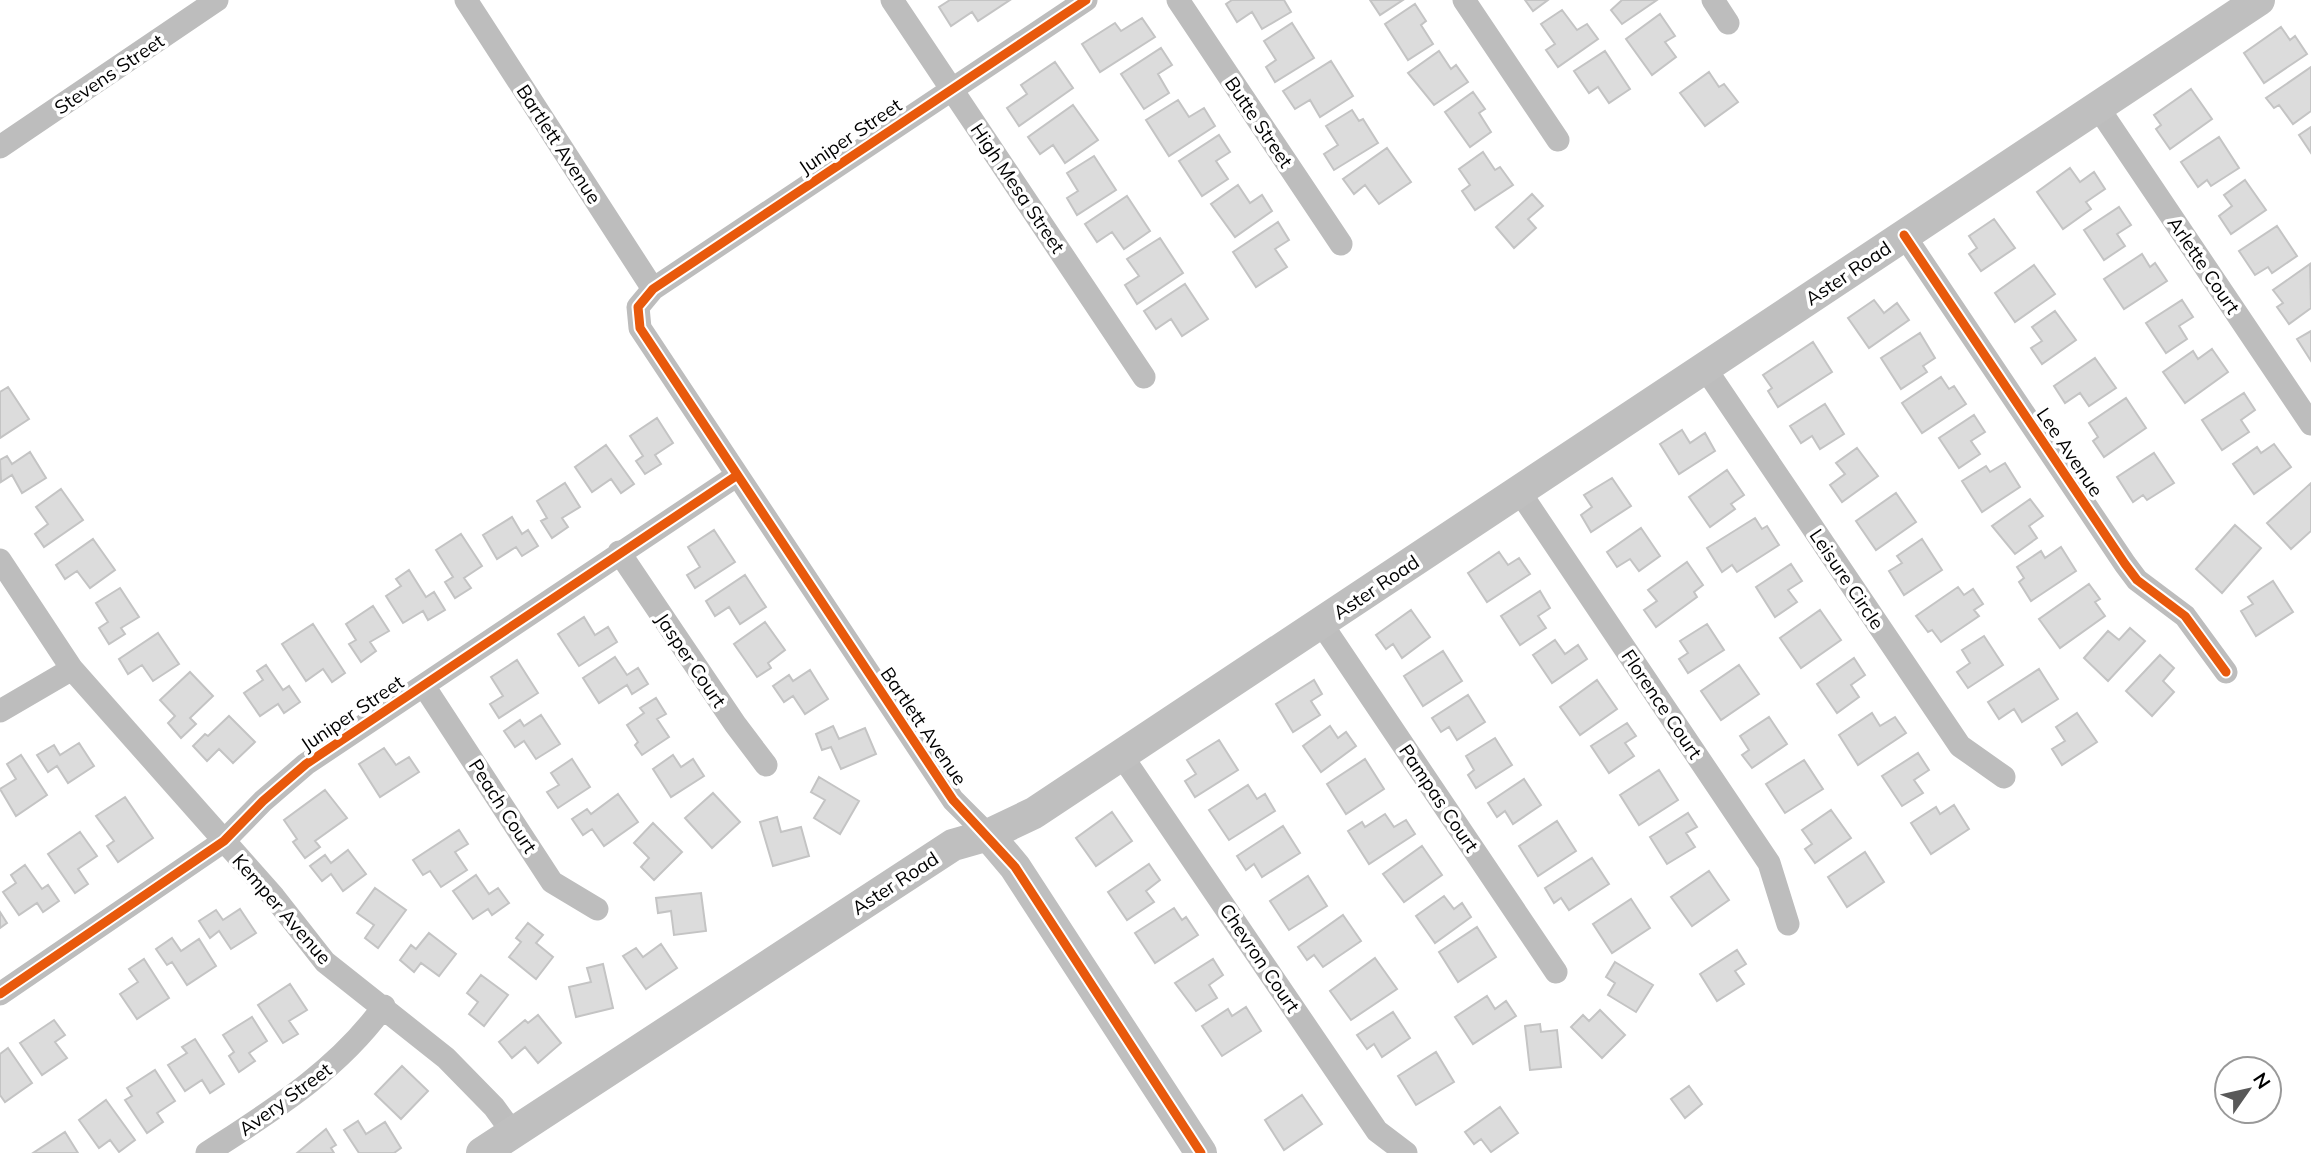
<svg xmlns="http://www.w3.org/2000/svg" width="2311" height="1153" font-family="Mulish,sans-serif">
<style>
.building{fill:#dcdcdc;stroke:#c4c4c4;stroke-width:2}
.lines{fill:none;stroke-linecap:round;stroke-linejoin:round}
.street{stroke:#bdbdbd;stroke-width:23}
.secondary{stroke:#bfbfbf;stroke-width:32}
.cycleway-casing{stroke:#fff;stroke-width:13}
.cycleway{stroke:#e8590c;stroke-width:9}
.labels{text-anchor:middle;stroke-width:7;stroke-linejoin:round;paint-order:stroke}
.street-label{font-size:19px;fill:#000;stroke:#fff}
</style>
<rect width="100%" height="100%" fill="#fff"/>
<path class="building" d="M950,0H1010L978,21L972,12L951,26L939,7Z
M1232,0H1284L1291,12L1262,29L1252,12L1237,22L1226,4Z
M1370,0H1403L1380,15Z
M1525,0H1548L1533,11Z
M1622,0H1657L1622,24L1611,10Z
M1415,4L1426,21L1421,25L1433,44L1408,60L1385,24Z
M1562,10L1577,30L1587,24L1598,39L1558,67L1546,50L1555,44L1541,24Z
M1660,14L1675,36L1665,42L1676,57L1652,75L1626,39Z
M1142,18L1155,37L1100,72L1082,44L1115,23L1121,31Z
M1292,23L1314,58L1275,82L1266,67L1276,60L1264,41Z
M2281,27L2290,40L2295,36L2307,54L2264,83L2244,53Z
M1161,48L1172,65L1158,74L1169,93L1144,109L1121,74Z
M1439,51L1451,69L1456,65L1468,82L1434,105L1408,73Z
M1605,51L1630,89L1609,103L1598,87L1589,93L1574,71Z
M1331,61L1353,96L1320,117L1310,100L1295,109L1283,91Z
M1055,62L1073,88L1019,126L1007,108L1027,94L1021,85Z
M2311,67V111L2293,124L2279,105L2274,108L2266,98Z
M1709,72L1719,87L1724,84L1738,102L1705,126L1680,93Z
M2191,89L2212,119L2170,149L2156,129L2161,125L2154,115Z
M1473,92L1485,109L1479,113L1491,132L1470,147L1445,112Z
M1178,100L1189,117L1204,108L1215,126L1169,156L1146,120Z
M1073,105L1098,140L1065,163L1053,145L1040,154L1028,137Z
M1352,110L1359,121L1363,119L1378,143L1334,170L1324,154L1338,145L1326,126Z
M2311,127V153L2299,135Z
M1219,135L1230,152L1216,161L1228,179L1202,196L1179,161Z
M2219,137L2239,168L2211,186L2207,180L2198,187L2181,162Z
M1387,148L1411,182L1379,204L1365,185L1354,194L1343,179Z
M1483,152L1495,170L1500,167L1513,185L1475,210L1462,191L1470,185L1459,169Z
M1094,156L1116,190L1077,215L1067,198L1078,191L1067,173Z
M2070,168L2080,182L2094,172L2105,189L2086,202L2091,209L2063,229L2037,192Z
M2245,180L2266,210L2231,234L2219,216L2232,206L2224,195Z
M1238,185L1250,203L1262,195L1272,211L1235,237L1211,204Z
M1532,194L1543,206L1528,219L1536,228L1514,248L1496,227Z
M1127,196L1150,231L1124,249L1112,232L1097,242L1085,224Z
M2119,207L2131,225L2117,234L2125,246L2104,260L2084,230Z
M1994,219L2015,248L1981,271L1969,254L1977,248L1969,236Z
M1278,222L1289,240L1275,249L1287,267L1256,287L1233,252Z
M2277,226L2297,256L2272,273L2268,267L2255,275L2239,251Z
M1160,238L1183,273L1137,304L1125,285L1139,276L1127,259Z
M2142,254L2150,267L2155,263L2167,281L2124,309L2104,279Z
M2310,264L2311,308L2289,324L2277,307L2283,303L2273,290Z
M2034,265L2055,294L2015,322L1995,293Z
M1185,284L1208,319L1182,336L1171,319L1156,329L1144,311Z
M1874,300L1884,313L1897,303L1909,320L1869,348L1848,318Z
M2182,300L2193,317L2179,326L2187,339L2166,353L2146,323Z
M2055,311L2076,340L2042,364L2031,348L2042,341L2032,327Z
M2311,331V361L2297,339Z
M1920,333L1935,358L1923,366L1927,372L1901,389L1881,358Z
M1813,342L1832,372L1778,407L1768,391L1772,388L1763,375Z
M2212,349L2228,372L2185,403L2163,372L2193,351L2198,359Z
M2095,358L2116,388L2089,406L2080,393L2065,403L2054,386Z
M1941,377L1949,389L1954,386L1966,404L1922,433L1902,403Z
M8,387L29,419L0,438V392Z
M2244,393L2255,410L2241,420L2249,432L2222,450L2202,420Z
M2126,398L2146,428L2104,457L2093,441L2098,437L2089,423Z
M1825,404L1844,434L1820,449L1812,436L1801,443L1790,426Z
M1974,415L1985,432L1971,441L1980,454L1959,468L1939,438Z
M657,418L673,443L655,455L661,464L645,474L636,461L643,456L630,436Z
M1682,430L1690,443L1705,433L1715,451L1679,474L1660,444Z
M2274,444L2291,467L2254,494L2233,464L2257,447L2261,453Z
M606,445L634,484L621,493L611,479L592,492L575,467Z
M1857,448L1878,476L1842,502L1830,485L1845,474L1836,463Z
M30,452L46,478L22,493L12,475L1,482L0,460L7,456L12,464Z
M2154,453L2174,483L2147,500L2143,495L2133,502L2117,477Z
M2005,463L2020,487L1982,512L1962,481L1986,466L1990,472Z
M1727,470L1744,495L1731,504L1735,509L1710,527L1689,497Z
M1612,478L1631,506L1591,532L1581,515L1592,507L1584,495Z
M565,483L580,507L562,518L568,527L552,538L541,521L547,518L537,501Z
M2311,483V531L2291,549L2267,523Z
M61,489L83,520L44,547L35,534L48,524L36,507Z
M1896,493L1916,522L1876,550L1856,521Z
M2030,499L2043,516L2029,526L2037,538L2015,554L1992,526Z
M512,517L522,534L528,530L538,546L522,556L516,547L497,559L483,535Z
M1755,518L1762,529L1767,526L1779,545L1737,572L1732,565L1722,572L1707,548Z
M2235,525L2261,548L2222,593L2196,569Z
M1641,528L1660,556L1639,571L1630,559L1617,567L1607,552Z
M714,530L735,562L695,588L687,575L700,567L688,547Z
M461,534L482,566L464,578L471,588L455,598L445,582L453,577L436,550Z
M93,539L115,570L90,588L77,571L65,579L56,565Z
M1922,539L1942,570L1904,595L1889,571L1902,563L1897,556Z
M2061,547L2076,571L2031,601L2019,582L2024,578L2017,567L2041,551L2045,558Z
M1499,552L1508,565L1519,558L1530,574L1487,602L1468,573Z
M1687,562L1703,585L1694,592L1697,597L1656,627L1644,610L1657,601L1648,590Z
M1791,564L1802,581L1788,590L1797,602L1775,617L1756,587Z
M409,570L426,597L434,592L445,610L428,620L423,611L403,623L386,596L401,586L396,579Z
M745,575L766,607L740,624L729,607L715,616L706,601Z
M2273,581L2293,612L2256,636L2241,611L2253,604L2248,597Z
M2089,584L2100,599L2095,602L2105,616L2060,648L2039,619Z
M1958,587L1964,595L1973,589L1983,604L1974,610L1979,616L1941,642L1932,630L1928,632L1916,616Z
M120,588L139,617L121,628L125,634L109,644L99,628L108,622L96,603Z
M1540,591L1550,608L1538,616L1546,628L1520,645L1501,616Z
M373,606L389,631L370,642L376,651L361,662L349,644L356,640L346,624Z
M1411,610L1430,637L1402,658L1393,644L1386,649L1376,635Z
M1820,610L1841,640L1801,668L1780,638Z
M584,617L595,635L608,627L617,642L579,666L558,634Z
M765,622L785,650L768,663L771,668L757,677L734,644Z
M313,624L345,673L332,682L323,669L306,681L282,644Z
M1707,624L1724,650L1688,673L1679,659L1688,653L1680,641Z
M2130,628L2145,641L2108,681L2084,658L2108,631L2119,640Z
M158,633L179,664L153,681L142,665L128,674L119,659Z
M1984,636L2003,665L1968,688L1957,672L1970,663L1962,650Z
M1555,640L1565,654L1578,645L1587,659L1552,683L1533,655Z
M1443,651L1462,681L1423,706L1404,676Z
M2160,655L2174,668L2163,681L2174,692L2152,716L2126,691Z
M615,657L627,675L638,668L648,684L632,694L627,685L599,703L583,678Z
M1854,658L1865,675L1851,685L1859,697L1837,713L1817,684Z
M517,660L538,693L499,718L490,704L503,696L491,677Z
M266,665L283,690L289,686L300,702L284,713L278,704L260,716L244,693L263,680L257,671Z
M1739,665L1759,694L1721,720L1701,691Z
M2039,669L2058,699L2022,722L2014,709L1999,719L1988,702Z
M810,670L828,699L805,714L793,696L784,702L773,686L789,675L793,681Z
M190,672L213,696L190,718L196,724L181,738L168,723L175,716L160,700Z
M1314,680L1322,694L1311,701L1320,715L1293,732L1276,704Z
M1597,680L1617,709L1580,735L1560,707Z
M1468,695L1485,722L1457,740L1449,727L1441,732L1432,718Z
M656,698L666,714L657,719L669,737L642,755L635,745L638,742L627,725L644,713L640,708Z
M1872,713L1880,726L1895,717L1906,733L1858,765L1839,735Z
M2077,713L2097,742L2062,765L2052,749L2065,741L2056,727Z
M541,715L560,744L536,759L524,741L515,747L504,731L520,720L524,726Z
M229,716L255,742L233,763L219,749L207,761L193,746L205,734L208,736Z
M1769,717L1787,744L1752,768L1742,755L1749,750L1740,736Z
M1627,723L1636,736L1625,743L1634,756L1609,773L1591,746Z
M833,726L839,739L865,728L876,754L841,769L831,747L822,750L816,734Z
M1330,726L1338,738L1346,732L1356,746L1321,772L1303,746Z
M1495,738L1512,765L1476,788L1468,775L1474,770L1466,756Z
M1219,740L1238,770L1195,797L1185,781L1196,774L1187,760Z
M79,743L94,766L68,783L57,766L48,772L37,755L54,745L60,755Z
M384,748L396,765L409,757L419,772L380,797L359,764Z
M1918,753L1929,770L1914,780L1923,793L1902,806L1882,776Z
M21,755L47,795L16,816L0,789L16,779L7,764Z
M673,755L681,767L693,759L704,776L671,797L653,769Z
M572,759L590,787L558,808L547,792L559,785L551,773Z
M1365,759L1384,789L1346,814L1327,784Z
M1804,760L1823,789L1785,813L1766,784Z
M1659,770L1678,800L1639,825L1620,795Z
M819,777L859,801L840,834L814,818L825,800L811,792Z
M1524,779L1541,805L1513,824L1505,811L1497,817L1488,803Z
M1248,785L1257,799L1265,794L1275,811L1229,840L1209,810Z
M325,790L347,818L315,841L320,847L305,858L293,842L297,839L284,820Z
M713,793L740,822L712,848L685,818Z
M618,794L638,822L604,846L592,829L583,835L572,819L587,809L591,814Z
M125,797L153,838L118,862L107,846L114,841L96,816Z
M1954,805L1969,829L1931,854L1911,823L1936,807L1940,814Z
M1831,810L1851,838L1815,863L1805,849L1812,844L1802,830Z
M1112,812L1132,841L1096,866L1076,838Z
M1688,813L1697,827L1686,833L1695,847L1667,864L1650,837Z
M1385,814L1394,827L1406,820L1415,834L1369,864L1348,831L1362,822L1365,827Z
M777,817L781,832L801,827L809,856L773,866L760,822Z
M1557,821L1576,851L1538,876L1519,846Z
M653,823L682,852L654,880L641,867L649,858L634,843Z
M1283,826L1300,853L1262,877L1254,864L1246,870L1237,856Z
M459,830L468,844L455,852L467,870L441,887L430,871L423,875L413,860Z
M80,832L97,856L78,869L88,884L75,893L48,854Z
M1422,846L1442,875L1404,902L1383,874Z
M348,850L366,874L343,891L331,874L322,881L310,866L325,855L331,863Z
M1865,852L1884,882L1847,907L1828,877Z
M1592,858L1609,884L1569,910L1561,898L1554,903L1545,888Z
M1149,864L1160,880L1146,891L1154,902L1127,920L1108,892Z
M25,865L42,889L48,885L59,901L43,912L37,903L19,915L3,892L16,883L11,875Z
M1709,871L1729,900L1692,926L1671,897Z
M476,875L489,894L498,888L509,903L492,915L488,909L473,919L453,891Z
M1308,876L1327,906L1289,930L1270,901Z
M375,888L406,910L378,948L365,938L374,925L357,913Z
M701,893L706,931L674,935L671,911L658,913L656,898Z
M1444,896L1454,909L1462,903L1471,917L1435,943L1416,916Z
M1631,899L1650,928L1612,953L1593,924Z
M1174,908L1182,920L1186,917L1198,935L1155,963L1135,933Z
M240,909L256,933L231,949L219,931L210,938L199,921L216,910L223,920Z
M0,912L7,923L0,928Z
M1343,915L1361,941L1323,967L1314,955L1307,960L1298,947Z
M528,923L543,935L536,943L553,957L536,979L509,957L521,942L516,938Z
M1477,927L1496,957L1458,982L1439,952Z
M429,933L456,954L439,976L421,963L414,972L400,960L411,945L416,949Z
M172,938L181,951L199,939L216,966L187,985L172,962L167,965L156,949Z
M661,944L677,968L646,989L623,956L636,948L643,957Z
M1737,950L1746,964L1735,971L1744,984L1717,1001L1700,974Z
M1375,958L1397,989L1351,1020L1330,991Z
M144,959L169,998L137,1019L120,994L138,982L129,969Z
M1213,959L1223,975L1209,985L1217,998L1196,1011L1175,983Z
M1615,962L1653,985L1636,1012L1608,995L1615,983L1606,977Z
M603,964L613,1008L576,1017L569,987L591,982L587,968Z
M481,975L508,995L484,1026L469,1014L478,1002L467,993Z
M290,984L307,1010L289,1021L298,1034L283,1043L258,1005Z
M1487,996L1495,1009L1506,1001L1516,1016L1473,1044L1455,1017Z
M1246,1007L1261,1031L1222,1056L1202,1026L1228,1009L1232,1016Z
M1600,1010L1625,1035L1602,1058L1571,1027L1583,1015L1589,1021Z
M1393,1012L1410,1038L1382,1057L1374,1044L1367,1049L1357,1035Z
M538,1015L561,1043L538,1063L525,1047L512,1058L499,1042L525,1020L528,1023Z
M252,1017L267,1041L249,1053L255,1061L239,1072L229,1056L234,1052L223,1035Z
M54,1020L65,1035L55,1042L67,1058L42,1075L20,1043Z
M1540,1024L1541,1032L1557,1030L1561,1067L1530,1070L1525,1026Z
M195,1039L224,1084L210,1093L202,1080L185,1091L168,1065L187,1053L182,1047Z
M8,1048L32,1083L5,1102L0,1095V1054Z
M1436,1052L1454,1082L1416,1105L1398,1076Z
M402,1066L428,1091L401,1119L375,1094Z
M155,1070L175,1101L157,1113L163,1122L147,1133L125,1100L132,1096L127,1088Z
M1689,1086L1702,1104L1685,1118L1671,1099Z
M1302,1095L1322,1124L1284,1150L1265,1120Z
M106,1100L135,1140L119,1152L110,1140L99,1148L79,1120Z
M1500,1107L1518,1133L1491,1152L1481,1139L1474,1144L1465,1132Z
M358,1121L366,1134L385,1122L401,1148L394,1153H359L344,1130Z
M326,1129L336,1145L331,1148L334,1153H297Z
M65,1132L78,1153H33Z"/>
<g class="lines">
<path class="street" d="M466,0L653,289
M892,0L1144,377
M1178,0L1341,244
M1464,0L1558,140
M1713,0L1728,23
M2097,106L2311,424
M0,147L217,0
M1904,235L2125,564L2137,580L2185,616L2226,672
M1705,368L1960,746L2004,777
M1519,491L1769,863L1788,924
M619,552L735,724L766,765
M0,560L72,669L274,897L325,962L446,1058L494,1107L513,1133
M1321,623L1556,972
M424,686L552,882L597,909
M0,711L72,669
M1122,756L1377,1131L1406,1153
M988,835L953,800L640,328L638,307L653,289L1086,0
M0,994L224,841L263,801L306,764L736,476
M207,1153C273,1110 337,1071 384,1006"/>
<path class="secondary" d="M988,835L1015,867L1201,1153
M482,1153L953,845L988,835L1034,813L2259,0"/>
<g class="cycleway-casing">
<path id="cycleway" d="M1086,0L653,289L638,307L640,328L953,800L1015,867L1201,1153
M1904,235L2125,564L2137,580L2185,616L2226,672
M0,994L224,841L263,801L306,764L736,476"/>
</g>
<use href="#cycleway" class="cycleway"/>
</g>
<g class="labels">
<g class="street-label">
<text transform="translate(109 74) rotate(-34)" y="7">Stevens Street</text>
<text transform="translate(1259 122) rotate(56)" y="7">Butte Street</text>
<text transform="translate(850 136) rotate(-34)" y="7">Juniper Street</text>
<text transform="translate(559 144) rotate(57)" y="7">Bartlett Avenue</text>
<text transform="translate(1018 188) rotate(56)" y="7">High Mesa Street</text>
<text transform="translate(2204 265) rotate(56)" y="7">Arlette Court</text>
<text transform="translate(1848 273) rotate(-34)" y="7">Aster Road</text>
<text transform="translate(2070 452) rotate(56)" y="7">Lee Avenue</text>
<text transform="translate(1847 579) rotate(56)" y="7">Leisure Circle</text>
<text transform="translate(1376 587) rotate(-34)" y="7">Aster Road</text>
<text transform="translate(691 660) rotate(56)" y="7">Jasper Court</text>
<text transform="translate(1662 704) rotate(56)" y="7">Florence Court</text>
<text transform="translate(352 713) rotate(-34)" y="7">Juniper Street</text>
<text transform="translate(924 726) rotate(56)" y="7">Bartlett Avenue</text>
<text transform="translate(1439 798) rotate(56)" y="7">Pampas Court</text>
<text transform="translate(503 806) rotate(57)" y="7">Peach Court</text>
<text transform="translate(895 883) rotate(-33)" y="7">Aster Road</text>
<text transform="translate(282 909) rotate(49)" y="7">Kemper Avenue</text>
<text transform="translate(1260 958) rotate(56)" y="7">Chevron Court</text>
<text transform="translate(285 1099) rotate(-36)" y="7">Avery Street</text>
</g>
</g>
<g transform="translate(2248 1090) rotate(56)"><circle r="33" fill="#ffffff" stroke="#999999" stroke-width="2"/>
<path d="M0-5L12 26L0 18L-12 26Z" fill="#595959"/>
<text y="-10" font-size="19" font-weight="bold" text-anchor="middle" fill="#000000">N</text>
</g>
</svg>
